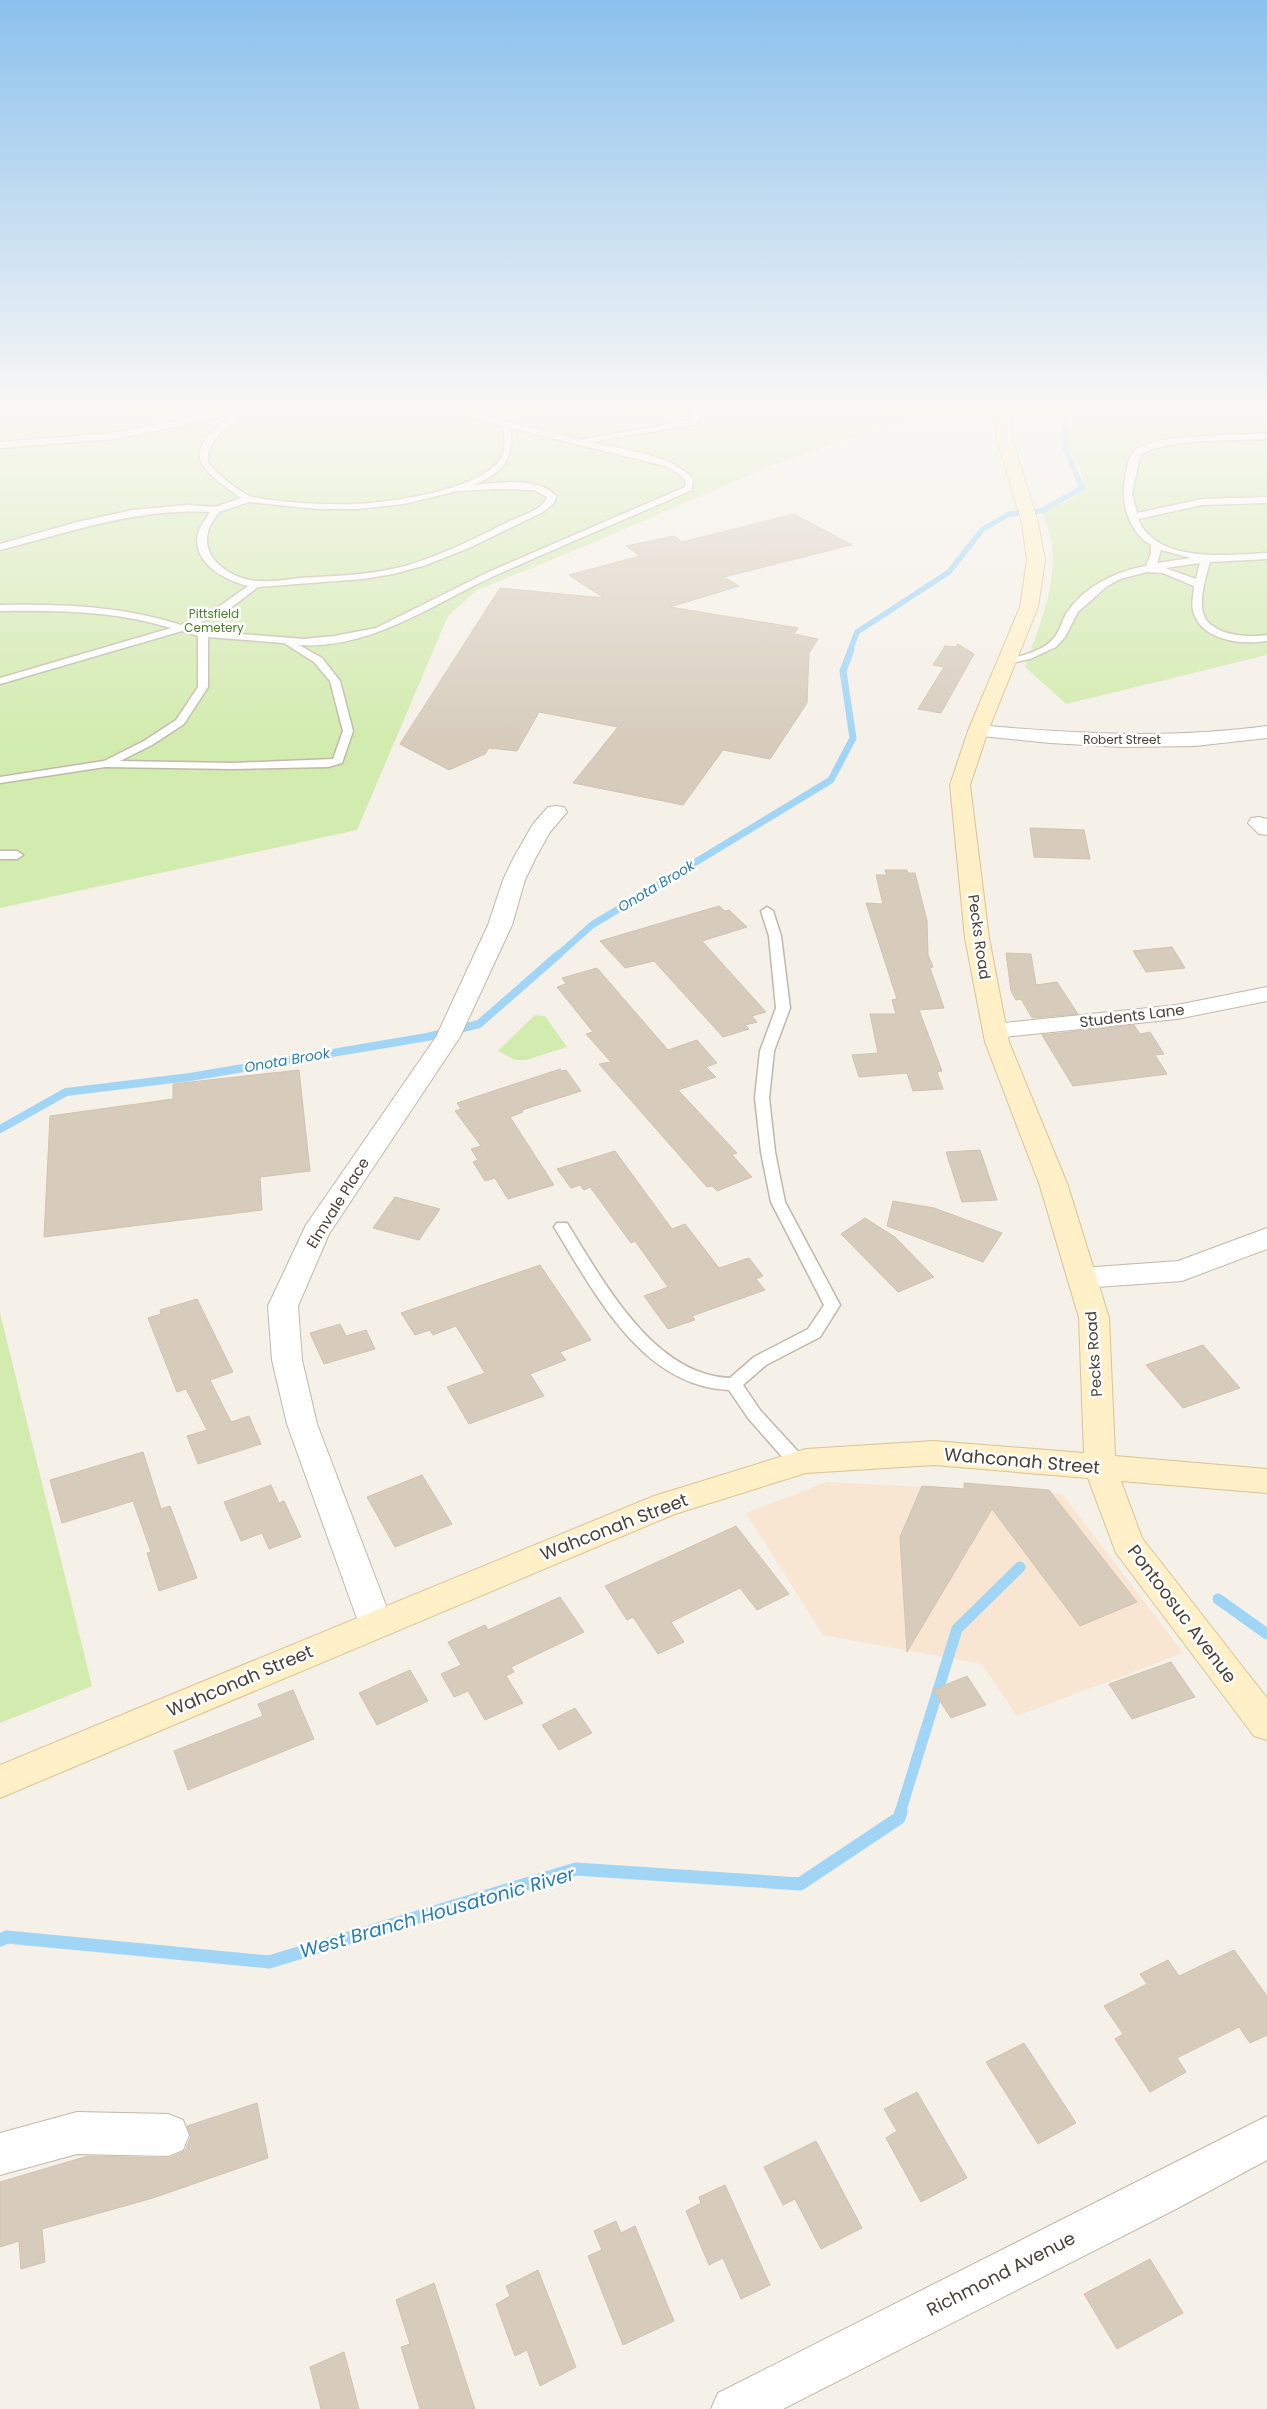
<svg xmlns="http://www.w3.org/2000/svg" width="1267" height="2409" font-family="Poppins,sans-serif">
<style>
.commercial{fill:#f8e6d2}
.green{fill:#d2ebae}
.lines{fill:none;stroke-linecap:round;stroke-linejoin:round}
.stream-far4{stroke:#a0d5f5;stroke-width:5.5}
.stream-far3{stroke:#a0d5f5;stroke-width:7}
.stream-far2{stroke:#a0d5f5;stroke-width:8}
.stream-far1{stroke:#a0d5f5;stroke-width:11}
.stream{stroke:#a0d5f5;stroke-width:13}
.building{fill:#d7ccbc;stroke:#d2c3af}
.lane-casing{stroke:#c1b8a9;stroke-width:3}
.street-casing{stroke:#c1b8a9;stroke-width:2}
.secondary-casing{stroke:#d8c495;stroke-width:2}
.lane{fill:#fff;fill-rule:evenodd}
.street{fill:#fff;fill-rule:evenodd}
.secondary{fill:#fff0c7;fill-rule:evenodd}
.labels{text-anchor:middle;stroke-width:5;stroke-linejoin:round;paint-order:stroke}
.far-park-label{font-size:12px;fill:#497f25;stroke:#fff}
.far-street-label{font-size:12px;fill:#494136;stroke:#fff}
.far-water-label{font-size:14px;font-style:italic;fill:#267cb3;stroke:#fff}
.street-label{font-size:15px;fill:#494136;stroke:#fff}
.near-street-label{font-size:18px;fill:#494136;stroke:#fff}
.near-water-label{font-size:19px;font-style:italic;fill:#267cb3;stroke:#fff}
</style>
<rect width="100%" height="100%" fill="#f5f0e8"/>
<path class="commercial" d="M827,1482L1062,1494L1183,1653L1017,1716L982,1664L823,1635L746,1513Z"/>
<path class="green" d="M0,407H942L773,465L571,552L477,590L448,616L357,830L0,908Z
M1089,407H1267V655L1066,704L1025,667C1038,628 1059,583 1051,540C1049,530 1045,520 1042,510C1071,500 1096,496 1075,459C1070,449 1064,441 1063,430Z
M535,1015L545,1016L567,1047L526,1060H515L498,1051Z
M0,1313L92,1686L0,1723Z"/>
<g class="lines">
<path class="stream-far4" d="M850,651L857,632L949,572L982,530L1009,514L1041,511L1082,488L1065,448L1066,407"/>
<path class="stream-far3" d="M557,956L592,925L831,780L853,738L843,671L851,650"/>
<path class="stream-far2" d="M0,1129L66,1092L190,1077L427,1037L479,1024L559,954"/>
<path class="stream-far1" d="M1218,1599L1267,1634
M900,1813L957,1629L1020,1567"/>
<path class="stream" d="M0,1940L7,1937L269,1962L576,1869L800,1884L899,1818L901,1812"/>
</g>
<path class="building" d="M794,514L852,545L724,577L739,586L670,607L798,628L794,634L818,639L809,653L807,703L770,759L723,750L683,805L573,783L618,727L539,712L517,751L489,748L485,754L449,770L400,744L500,588L604,598L569,575L640,556L626,546L674,536L682,542Z
M958,644L974,654L941,713L918,709L944,667L933,665L945,646L956,647Z
M1030,828L1084,830L1090,859L1034,857Z
M885,870H907L908,873H915L927,921L928,955L933,967L930,968L944,1008L919,1010L942,1071L937,1072L943,1089L913,1091L907,1073L859,1077L852,1055L878,1053L870,1014H896L892,1000L897,999L866,903L883,904L876,875H887Z
M719,906L725,911L729,910L747,927L702,941L766,1012L752,1016L757,1022L745,1025L749,1029L723,1037L654,961L625,968L600,941Z
M1172,947L1185,968L1146,972L1133,951Z
M1006,953L1031,954L1036,985L1057,982L1078,1014L1032,1018L1021,999L1016,1000L1011,991Z
M597,968L668,1050L697,1040L717,1063L706,1067L716,1077L678,1090L737,1153L732,1155L752,1177L717,1191L712,1186L707,1187L599,1064L611,1062L586,1034L593,1032L557,987L566,984L562,978Z
M1134,1025L1140,1034L1150,1032L1164,1054L1155,1055L1167,1074L1073,1086L1042,1035Z
M560,1069L562,1071L566,1070L581,1091L522,1110L523,1112L510,1117L554,1185L508,1199L495,1178L485,1181L473,1162L478,1160L471,1149L481,1146L455,1111L461,1109L457,1103Z
M299,1070L310,1171L260,1177L262,1210L44,1237L50,1116L173,1099V1084Z
M980,1150L997,1200L962,1202L946,1152Z
M615,1151L672,1229L685,1224L719,1268L749,1258L763,1276L756,1279L765,1290L692,1316L695,1320L668,1329L644,1296L668,1287L635,1241L631,1243L590,1187L584,1190L580,1185L571,1188L557,1169Z
M395,1197L440,1209L419,1240L373,1228Z
M893,1201L934,1208L1002,1233L983,1262L887,1226Z
M865,1218L895,1237L934,1277L898,1292L841,1234Z
M540,1265L591,1340L560,1352L566,1360L530,1374L544,1396L469,1424L447,1387L485,1373L456,1326L433,1335L430,1330L415,1335L401,1313Z
M197,1299L233,1372L210,1380L231,1422L249,1416L261,1444L198,1464L187,1436L207,1430L186,1389L177,1392L148,1318L161,1314L160,1310Z
M340,1324L346,1336L366,1330L375,1349L324,1364L310,1333Z
M1203,1345L1240,1388L1183,1408L1146,1365Z
M143,1452L161,1509L170,1506L197,1578L159,1591L147,1553L151,1552L133,1501L62,1523L50,1480Z
M422,1475L452,1524L395,1547L367,1497Z
M964,1483L1049,1490L1137,1602L1080,1626L992,1509L907,1652L900,1537L922,1486L964,1489Z
M271,1485L279,1503L284,1501L301,1537L269,1549L262,1533L241,1541L224,1502Z
M736,1526L789,1594L757,1610L740,1588L671,1622L684,1642L658,1654L633,1617L627,1620L605,1586Z
M560,1597L584,1632L511,1667L514,1672L506,1676L523,1703L485,1720L468,1691L454,1697L441,1674L461,1665L448,1642L485,1625L488,1630Z
M1171,1662L1195,1697L1132,1719L1109,1684Z
M410,1670L428,1701L377,1725L359,1693Z
M967,1676L986,1705L951,1718L933,1690Z
M293,1690L314,1739L188,1790L174,1751L263,1716L258,1704Z
M575,1708L592,1733L559,1750L542,1725Z
M1234,1950L1267,1996V2035L1250,2043L1239,2027L1177,2058L1186,2072L1150,2092L1115,2039L1123,2034L1104,2006L1147,1984L1140,1974L1168,1960L1179,1976Z
M1024,2043L1076,2123L1038,2144L986,2062Z
M917,2092L967,2178L921,2202L886,2138L897,2131L884,2109Z
M257,2103L268,2158L153,2198L42,2229L45,2262L21,2269L19,2241L0,2247V2182L88,2156L169,2158L185,2151L191,2136L187,2126Z
M816,2141L862,2228L821,2249L795,2199L783,2205L764,2167Z
M725,2185L770,2285L741,2299L723,2258L709,2265L686,2211L701,2203L699,2197Z
M616,2221L621,2233L635,2226L674,2321L623,2345L588,2256L602,2250L594,2231Z
M1150,2259L1183,2313L1117,2349L1084,2294Z
M538,2270L576,2367L540,2386L527,2350L515,2356L496,2304L510,2296L506,2286Z
M434,2283L475,2409H420L401,2347L410,2344L396,2300Z
M344,2352L359,2409H321L310,2367Z"/>
<g class="lines">
<g class="lane-casing">
<path id="lane" d="M245,407H256C238,423 207,433 208,462C214,472 242,494 252,497C284,503 323,505 354,504C389,503 485,490 502,456C506,447 504,435 503,426L433,407H448L581,440L690,420L692,417L690,411L684,407L710,411L753,407L718,415L699,414L700,417L696,424L591,442C623,450 671,454 693,479L692,490C626,519 559,547 494,576C433,604 370,650 299,645L322,658L340,681L353,731L342,763L328,767L233,769L105,767L0,783V777L104,761L144,741L176,720L198,687V636L182,631L0,684V678L171,628C116,611 58,610 0,611V605C62,604 122,606 181,625L220,606L248,586C224,580 192,563 198,533C200,526 206,519 210,512C136,508 71,532 0,550V544L77,522L133,510L188,505L215,507L241,498C198,467 179,455 232,415L115,439L0,448V442L115,433ZM511,428L665,466L679,474L686,481L685,487L486,573L376,628L334,636L304,639L204,631L191,627L228,610L258,587L363,579L393,574L426,565L471,547L543,512L554,503L556,496C538,476 497,483 473,485C502,474 514,460 511,428ZM494,489L534,490L547,497C544,509 521,516 510,521C476,538 442,555 405,566C371,575 335,576 300,578C284,580 266,583 250,580C228,576 201,557 208,532C210,524 215,518 219,512L249,502L317,509H357L404,504L457,491ZM208,637L284,643L314,662L330,681L343,731L333,759L233,763L120,761L152,745L184,724L208,687Z
M1267,433V439C1237,441 1162,438 1140,456L1132,494L1137,513L1202,499L1267,497V503L1202,505L1138,519C1157,564 1228,555 1267,553V559L1210,562C1206,576 1201,592 1202,607C1204,636 1247,638 1267,635V641C1242,645 1200,641 1193,610C1191,603 1194,594 1194,586L1163,573L1147,572L1120,579L1106,587L1078,612L1065,637L1056,647L1030,659L1002,665V661C1020,656 1042,652 1054,638C1060,631 1062,621 1066,614C1083,587 1116,571 1146,566L1151,553V545C1134,535 1126,517 1124,498C1123,488 1127,456 1135,450C1158,433 1237,436 1267,433ZM1161,550L1191,558L1157,563ZM1200,563L1196,579L1165,568Z
M0,851H17L23,855L17,859H0Z
M767,907L773,911L781,936L790,1008L774,1051L769,1098L775,1152L785,1202L840,1305L820,1337L766,1365L743,1385L760,1410L804,1458L807,1463L804,1468L798,1470L792,1468L748,1418L729,1390C641,1386 595,1293 554,1227L557,1223H567C604,1282 653,1375 730,1378L754,1357L808,1329L824,1305L771,1202L761,1152L755,1098L760,1051L776,1008L769,936L761,911Z"/>
</g>
<g class="street-casing">
<path id="street" d="M978,725C1075,734 1170,739 1267,726V738L1195,746L1122,747L1050,743L971,735L968,731L971,727Z
M556,806L564,807L567,812L550,832L535,859L525,880L512,925L460,1037L329,1234L298,1306L302,1360L317,1424L393,1624L388,1634L376,1638L364,1634L359,1624L287,1424L272,1360L268,1306L306,1225L436,1037L488,925L503,880L513,859L533,824L548,807Z
M1259,817L1267,819V835L1259,834L1248,823L1251,818Z
M1267,987V1001L1177,1019L995,1038L986,1036L983,1031L986,1026L995,1024L1177,1005Z
M1267,1228V1249L1182,1281L1082,1288L1072,1285L1068,1278L1072,1271L1082,1268L1178,1261Z
M77,2112L168,2114L183,2120L189,2135L183,2150L168,2156L77,2154L0,2175V2133Z
M1267,2116V2160L1178,2208L783,2409H711L718,2393Z"/>
</g>
<g class="secondary-casing">
<path id="secondary" d="M994,407H1010L1013,440L1038,523L1045,560L1038,607L988,731L970,785L989,938L1009,1042L1068,1186L1109,1318L1115,1456L1267,1469V1493L1121,1481L1142,1538L1267,1698V1740L1254,1736L1116,1553L1088,1478L934,1465L806,1473L675,1514L0,1798V1765L654,1496L806,1449L934,1441L1084,1453L1079,1318L1040,1186L985,1042L965,938L950,785L968,731L1020,607L1027,560L1022,523L997,440Z"/>
</g>
<use href="#lane" class="lane"/>
<use href="#street" class="street"/>
<use href="#secondary" class="secondary"/>
</g>
<linearGradient id="sky" x2="0" y2="1"><stop stop-color="#8bc1ed"/><stop offset="0.55" stop-color="#faf8f5"/><stop offset="1" stop-color="#faf8f5" stop-opacity="0"/></linearGradient>
<rect width="1267" height="744" fill="url(#sky)"/>
<g class="labels">
<g class="far-park-label">
<text x="214" y="618">Pittsfield<tspan x="214" dy="14">Cemetery</tspan></text>
</g>
<g class="far-street-label">
<text x="1122" y="744">Robert Street</text>
</g>
<g class="far-water-label">
<text transform="translate(656 886) rotate(-31)" y="5">Onota Brook</text>
<text transform="translate(287 1060) rotate(-10)" y="5">Onota Brook</text>
</g>
<g class="street-label">
<text transform="translate(979 937) rotate(82)" y="5">Pecks Road</text>
<text transform="translate(1132 1016) rotate(-7)" y="5">Students Lane</text>
<text transform="translate(338 1203) rotate(-58)" y="5">Elmvale Place</text>
<text transform="translate(1094 1354) rotate(-94)" y="5">Pecks Road</text>
</g>
<g class="near-street-label">
<text transform="translate(1022 1461) rotate(5)" y="6">Wahconah Street</text>
<text transform="translate(614 1527) rotate(-21)" y="6">Wahconah Street</text>
<text transform="translate(1182 1614) rotate(53)" y="6">Pontoosuc Avenue</text>
<text transform="translate(240 1681) rotate(-23)" y="6">Wahconah Street</text>
<text transform="translate(1001 2274) rotate(-27)" y="6">Richmond Avenue</text>
</g>
<g class="near-water-label">
<text transform="translate(437 1912) rotate(-16)" y="7">West Branch Housatonic River</text>
</g>
</g>
</svg>
